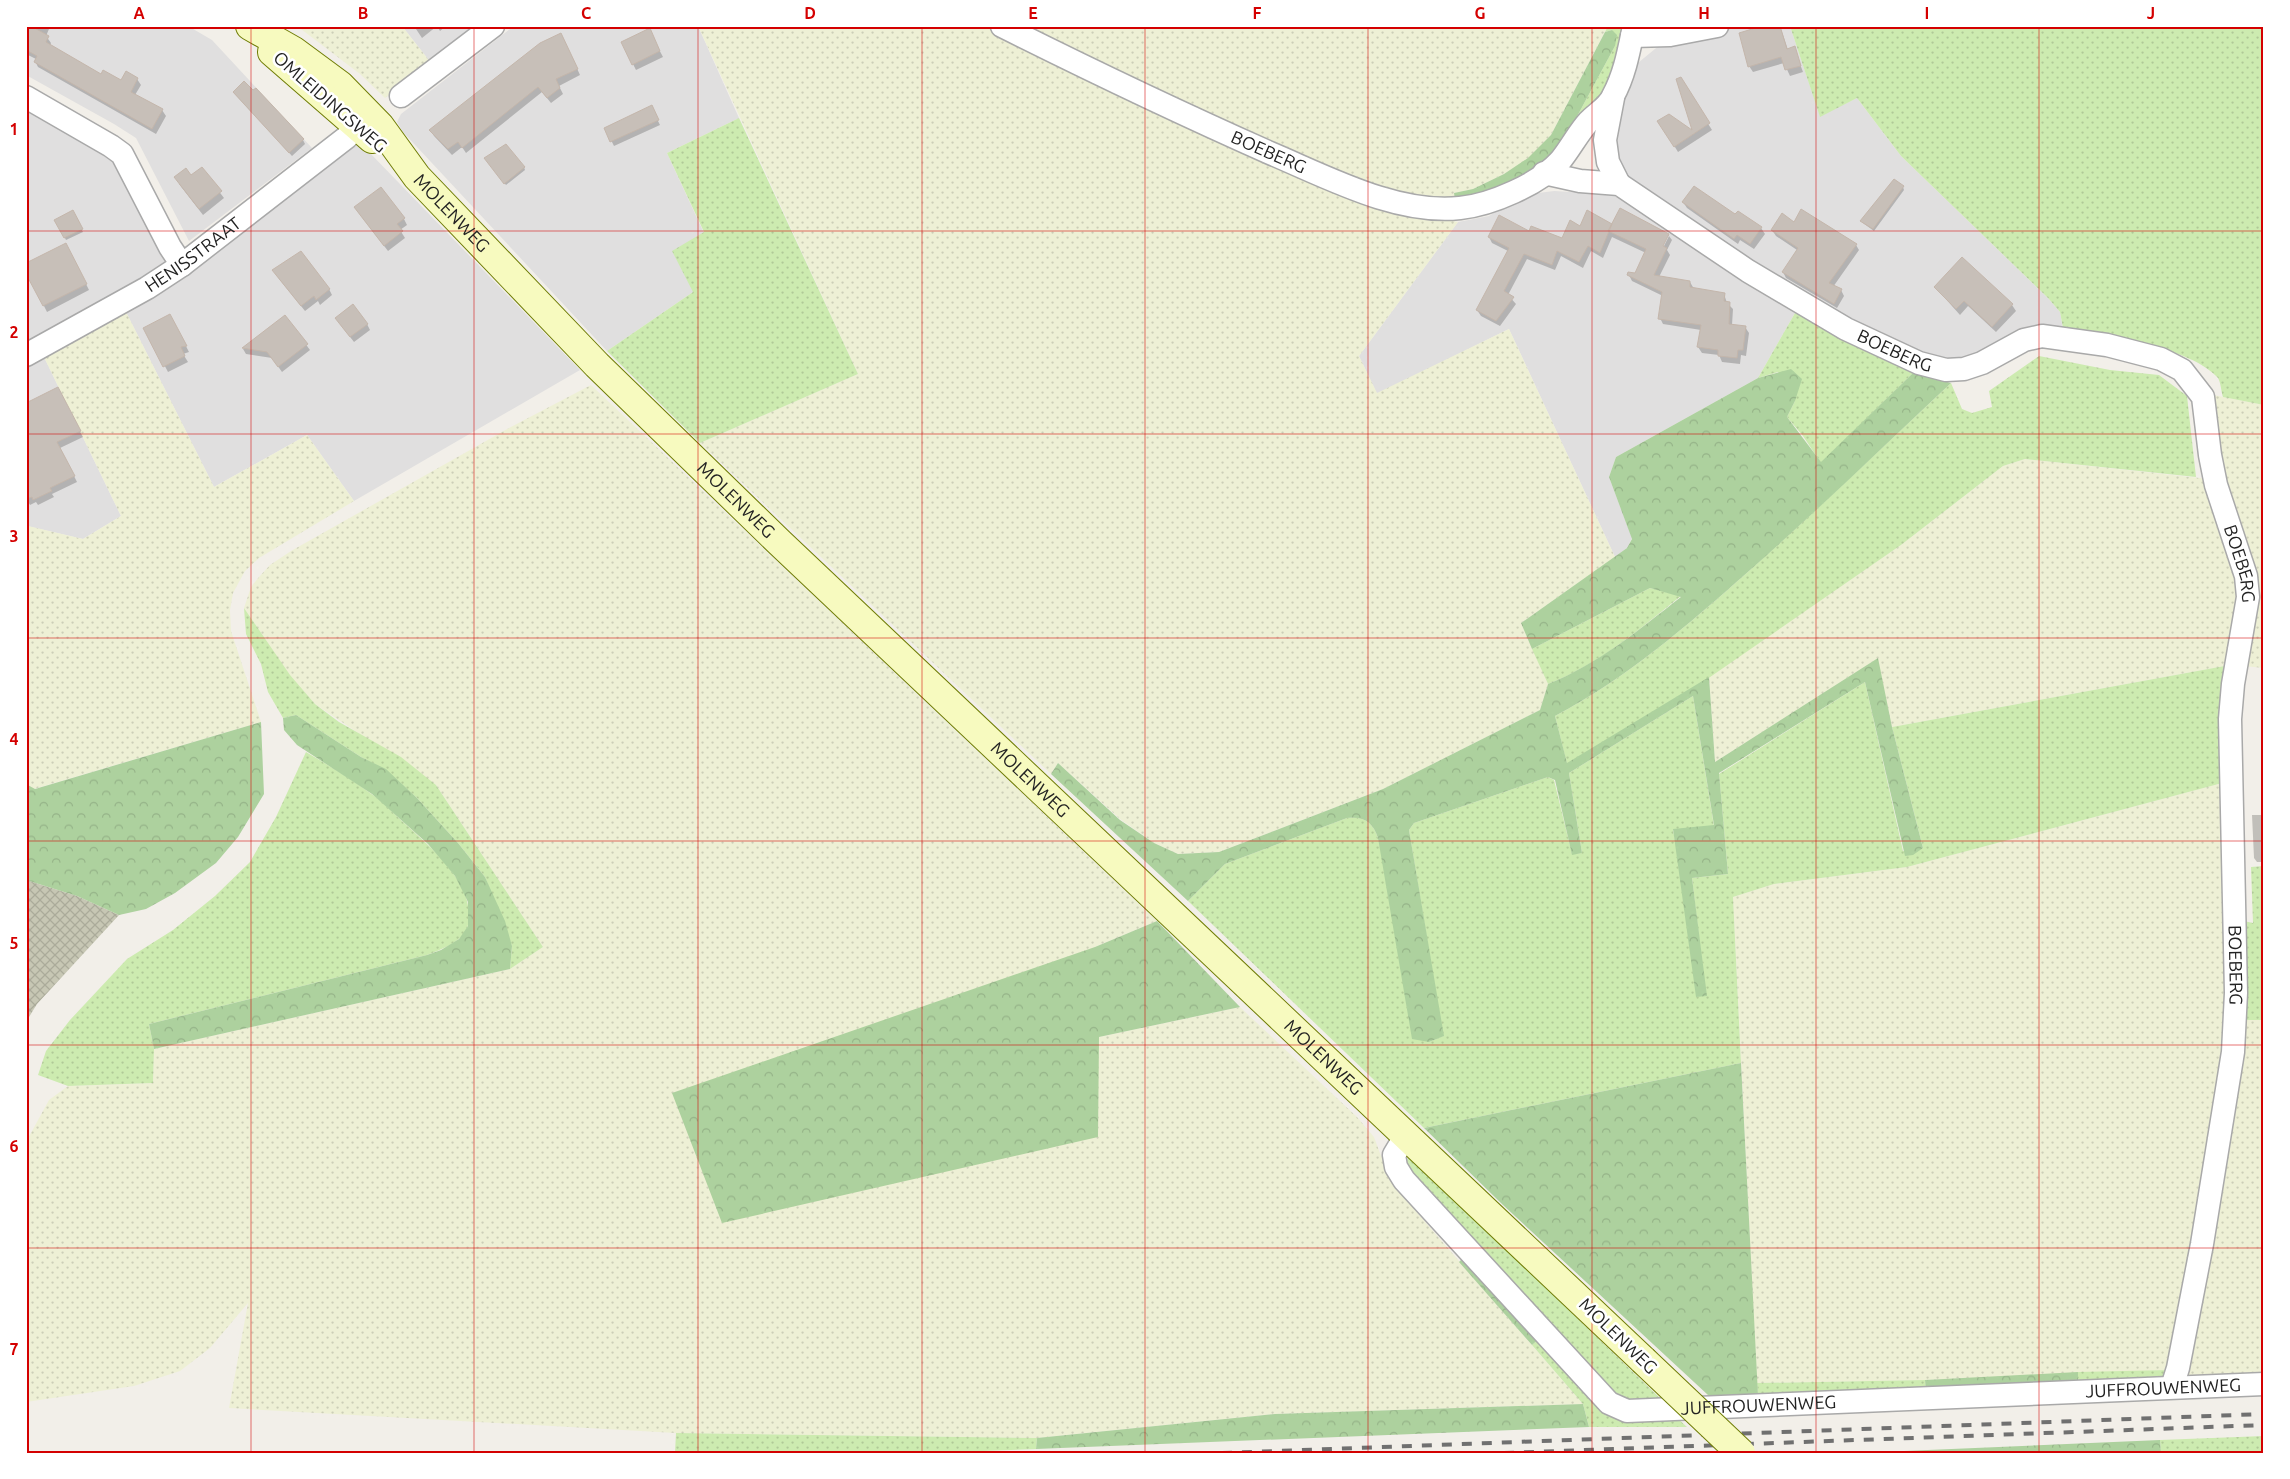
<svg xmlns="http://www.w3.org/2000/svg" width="2290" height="1479" font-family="Ubuntu,sans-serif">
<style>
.residential{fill:#e0dfdf}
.construction{fill:url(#construction-cross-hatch)}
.farmland{fill:url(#farmland-dots)}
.grass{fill:url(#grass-dots)}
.forest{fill:url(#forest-crowns)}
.shadow{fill:#0003}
.building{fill:#c7bfb8;stroke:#c4b6ab}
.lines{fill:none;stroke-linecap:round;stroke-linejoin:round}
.minor-casing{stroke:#a9a9a9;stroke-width:25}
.secondary-casing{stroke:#707d05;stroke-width:30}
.minor{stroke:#fff;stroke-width:22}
.secondary{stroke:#f7fabf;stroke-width:28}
.rail{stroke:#707070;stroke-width:4;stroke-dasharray:10 10;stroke-linecap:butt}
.secondary-bridge-casing{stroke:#707d05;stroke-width:30;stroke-linecap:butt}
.secondary-bridge{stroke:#f7fabf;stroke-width:28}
.grid{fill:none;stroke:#d40000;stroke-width:1;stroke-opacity:0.55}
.labels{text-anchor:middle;stroke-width:5;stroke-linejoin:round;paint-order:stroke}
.street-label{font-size:18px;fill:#222;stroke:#fff}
.neatline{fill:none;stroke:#d40000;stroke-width:2}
.grid-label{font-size:16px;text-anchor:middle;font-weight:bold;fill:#d40000}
</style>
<defs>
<pattern id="construction-cross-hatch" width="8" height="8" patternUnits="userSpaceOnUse" patternTransform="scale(1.25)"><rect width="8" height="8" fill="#c7c7b4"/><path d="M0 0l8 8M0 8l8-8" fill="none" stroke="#abab9a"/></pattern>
<pattern id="farmland-dots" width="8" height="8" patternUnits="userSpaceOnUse" patternTransform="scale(1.25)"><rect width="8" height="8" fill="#eef0d5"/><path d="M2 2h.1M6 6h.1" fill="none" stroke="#ccceb7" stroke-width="1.8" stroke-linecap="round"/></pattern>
<pattern id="grass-dots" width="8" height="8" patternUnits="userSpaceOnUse" patternTransform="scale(1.25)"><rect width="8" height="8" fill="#cdebb0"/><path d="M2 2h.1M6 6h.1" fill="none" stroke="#b0c997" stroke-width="1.8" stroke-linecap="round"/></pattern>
<pattern id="forest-crowns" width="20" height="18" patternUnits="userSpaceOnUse" patternTransform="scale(1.25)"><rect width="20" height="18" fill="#add19e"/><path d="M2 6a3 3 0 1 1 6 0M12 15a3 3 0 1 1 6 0" fill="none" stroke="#95b388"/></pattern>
</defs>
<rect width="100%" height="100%" fill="#f2efe9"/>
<path class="residential" d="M26,26H188L212,40L312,148L189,241L136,138L114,124L26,75Z
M402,26H476L431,63Z
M514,26H698L739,118L667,153L704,233L693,292L607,351L403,132L397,122L401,114Z
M1736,26H1790L1820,116L1857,98L1901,156L2048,298L2060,312L2063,328L1957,361L1932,358L1824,307L1714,236L1634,182L1621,168L1616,156V135L1633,67L1661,44Z
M26,110L115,162L164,249L165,262L161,271L26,346Z
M358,144L369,152L580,370L354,501L307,435L214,487L126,312L183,278Z
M1554,191L1620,195L1714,256L1795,313L1758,378L1616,457L1609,477L1632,538L1627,548L1615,557L1509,329L1377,394L1359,356L1458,222L1489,216L1521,195Z
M43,355L121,516L83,539L27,526L26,524V364Z"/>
<path class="construction" d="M26,880L77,896L119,915L37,1004L26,1022Z"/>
<path class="farmland" d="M297,26H402L431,63L385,98L360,74Z
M698,26H989L1076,70L1396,209L1458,222L1359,356L1377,393L1509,329L1615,557L1521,623L1548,684L1540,710L1383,789L1219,852L1178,854L1154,843L1120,819L1058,763L1051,774L700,443L858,374Z
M1021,26H1608L1551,135L1528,159L1504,174L1473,189L1454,193L1455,200L1403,195L1361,181L1211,119Z
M126,312L214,487L307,435L354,501L259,558L245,571L233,593L230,610L231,631L261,722L34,789L26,784V524L28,526L83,539L121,516L43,355Z
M591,385L1157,921L1095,947L1099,1037L1240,1007L1357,1117L1374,1137L1381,1156L1386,1163L1418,1203L1413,1208L1583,1404L1275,1414L1037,1438L676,1433L229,1408L248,1303L210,1348L180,1371L134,1386L26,1402V1142L49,1100L68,1086L153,1083L154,1049L510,969L543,947L436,785L315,704L290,676L244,608L251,587L259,577L270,565L291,551L509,428Z
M2208,394L2264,405V668L2243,666L2250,616Z
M2025,459L2209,479L2241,589L2230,665L1892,727L1877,659L1715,762L1709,677L1901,545L2003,466Z
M2226,782L2230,1010L2169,1370L1925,1380L1757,1383L1733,897L1774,884L1907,867Z
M2240,1020H2264V1373L2185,1380Z"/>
<path class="grass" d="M1608,26H1628L1608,88L1560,148L1615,46L1612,30L1605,32Z
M1790,26H2264V405L2223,397C2221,391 2221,383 2218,378C2194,349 2100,331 2063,328L2060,312L2048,298L1901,156L1857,98L1820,117Z
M739,118L858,374L700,443L607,351L693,292L672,251L704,232L667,153Z
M1795,313L1913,373L1821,463L1803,436L1787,417L1795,401L1778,372L1758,378Z
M2039,356L2110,370L2159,375L2187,396L2196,477L2025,459L2003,466L1901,545L1700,684L1567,764L1555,716C1627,678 1688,625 1749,571C1817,510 1884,446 1951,383L1962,409L1972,413L1992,407L1989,391Z
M1650,588L1681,596C1637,631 1601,663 1548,684L1532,649Z
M244,608L290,675L315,704L339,722L401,757L436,785L543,947L510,969L512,946L485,877L458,843L417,798L386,770L361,757L296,715L283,718L268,692L261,664L246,634Z
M2230,665L2226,782L1907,867L1774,884L1733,897L1741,1063L1424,1128L1188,901L1225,864L1347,818C1364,816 1373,822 1378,838L1429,1042L1443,1036L1409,830L1414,823L1548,777L1554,780L1572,854L1582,853L1569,773L1693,696L1714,826L1673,830L1706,996L1692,878L1728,874L1719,774L1865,682L1903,851L1923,848L1892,727Z
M306,752C328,765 350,778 370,793C382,801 391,811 402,821C428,845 477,884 468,925C465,941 440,950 427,955L149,1024L154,1049L153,1083L68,1086L38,1075L46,1051L70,1020L127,959L173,930L215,896L250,862L276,817Z
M2264,866V1020H2240L2239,920L2253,923L2251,867Z
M1408,1158L1412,1159L1661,1399L1617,1400L1405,1165Z
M1541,1337L1597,1401L1676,1417L1687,1427H1589L1583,1404L1532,1345Z
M2169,1370L2166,1377L2078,1385V1372Z
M1925,1380L1926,1392L1758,1395L1757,1383Z
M676,1433L1037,1438L1036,1449L927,1453H675Z
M2264,1436V1453H2161L2160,1440Z"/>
<path class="forest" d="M1612,30L1617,35L1615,46L1560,148L1547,161L1494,193L1455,200L1454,193L1473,189L1504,174L1528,158L1551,135L1605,32Z
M1791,369L1802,379L1795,401L1787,417L1821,462L1913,373L1951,383C1884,446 1818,510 1749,571C1688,625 1627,678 1555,716L1567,763L1709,677L1715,762L1878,658L1892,727L1923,848L1913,855L1905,856L1865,682L1719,773L1728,874L1692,878L1707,996L1696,997L1673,829L1714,825L1693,696L1569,773L1582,853L1572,855L1555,780L1548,777L1414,823L1409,830L1444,1036L1429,1042L1412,1039L1378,838C1373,822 1364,816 1347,818L1225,864L1188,901L1051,774L1058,763L1120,820L1154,843L1178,854L1219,852L1383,789L1540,710L1548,684C1600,663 1637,631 1681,597L1650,588L1532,649L1521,623L1627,548L1632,539L1609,477L1616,457L1758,378Z
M296,715L361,757L386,769L417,798L458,843L485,877L505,921L512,946L510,969L154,1049L149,1024L427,955L441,950L459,939L468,926V902L455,876L428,844L372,794L297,745L284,730L283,718Z
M261,722L264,794L238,837L216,863L175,893L146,909L119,915L77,896L26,880V784L35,789Z
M1157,921L1240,1007L1099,1037L1098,1137L722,1223L672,1093L1095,947Z
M1741,1063L1758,1395H1708L1503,1205L1424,1128Z
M1467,1254L1541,1337L1532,1345L1459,1262Z
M2078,1372V1385L1926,1392L1925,1380Z
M1583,1404L1589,1427L1036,1449L1037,1438L1275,1414Z
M2160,1440L2161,1453H1857Z"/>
<path class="shadow" d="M30,26H47L49,29L46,36L51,43L50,46L101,75L122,81L126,73L137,79L141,85L135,95L162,110L166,116L156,134L38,67L35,61L36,59L26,54V33Z
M414,26H446L440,31L437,26L422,38Z
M1767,26H1780L1788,50L1794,48L1803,72L1790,76L1784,63L1753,72L1749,66Z
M652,36L663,57L636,70L633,64Z
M564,40L580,75L559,86L563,94L551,103L542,92L466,153L462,147L452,155L434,136L430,130Z
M1680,79L1712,130L1678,152L1659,121L1694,134Z
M234,93L303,140L305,144L292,156Z
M653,111L660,125L614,146L605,128Z
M487,161L524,167L525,170L506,185Z
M202,169L224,198L203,215L179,184Z
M1903,187L1904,190L1874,231L1863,223L1862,221Z
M1683,202L1736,216L1738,212L1761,228L1765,234L1754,249L1740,240L1738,244L1687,208Z
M355,208L404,219L407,225L400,230L405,238L388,251Z
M72,212L83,232L66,240L56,220Z
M1794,223L1856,245L1859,250L1833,287L1841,290L1844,296L1837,308L1786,278L1783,272L1797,250L1776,236L1772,230Z
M1611,225L1668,234L1669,236H1666L1659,251L1661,252L1669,236L1672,240L1667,250L1670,255L1659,277L1690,282L1694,289L1724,294L1727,303L1733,309L1732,325L1745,327L1749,333L1746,356L1741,355L1740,364L1722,362L1719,355L1702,353L1698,347L1701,330L1663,324L1660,318L1663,296L1632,281L1629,275L1635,274L1646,253L1612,237L1603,258L1591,251L1583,268L1561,256L1555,270L1527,259L1508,295L1516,304L1500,326L1481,316L1477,310L1508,251L1492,243L1489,237L1529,233L1563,239L1580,227Z
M69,250L89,290L47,312L26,270Z
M277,276L329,289L332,295L320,305L318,301L305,311Z
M1935,287L2012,305L2016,311L1996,332L1968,306L1960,315Z
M285,316L310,350L282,372L272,358L246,354L243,349Z
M173,321L189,352L183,354L188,362L168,372L145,328Z
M340,324H367L370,330L354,342Z
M61,394L83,437L60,448L77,482L52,494L54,497L38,505L36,502L30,505L26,498Z
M2261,795H2264V862H2257L2254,858L2252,815H2261Z"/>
<path class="building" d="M26,26H31L49,36L46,42L101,74L103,70L121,80L126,71L138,78L131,92L163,109L152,129L34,62L37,56L26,50Z
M1762,26H1780L1787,49L1795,46L1801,66L1785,70L1781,57L1748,67L1739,33Z
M650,28L660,51L632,65L621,42Z
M561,33L578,69L556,79L560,88L547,98L538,87L462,148L458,142L448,149L429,130L540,43Z
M1681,77L1710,123L1674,147L1657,121L1669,114L1692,130L1676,79Z
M244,81L253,90L256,88L304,139L289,153L233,92Z
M652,105L659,120L610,142L604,128Z
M506,144L525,167L504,184L484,158Z
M202,167L222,191L199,209L174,177L186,168L191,175Z
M1894,179L1904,186L1873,229L1860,221Z
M1694,186L1735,214L1738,211L1762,227L1750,244L1737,235L1734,239L1682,202Z
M381,187L405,218L397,224L403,231L384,246L354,207Z
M1620,208L1669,234L1663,246L1667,248L1654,275L1690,281V287L1725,293L1724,301L1730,302L1729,324L1746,326L1743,350H1738L1737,358L1718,356V350L1697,347L1701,325L1658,319L1662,292L1627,275L1628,272L1635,273L1646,249L1608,231Z
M1801,209L1857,244L1829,283L1842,289L1834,304L1782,272L1798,248L1771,230L1782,213L1794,222Z
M73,210L83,229L64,238L54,220Z
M1587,210L1612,224L1600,253L1588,246L1579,262L1557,251L1552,265L1524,254L1504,291L1514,297L1496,321L1476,310L1509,248L1488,237L1499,215L1529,231L1531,226L1562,238L1570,220L1580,226Z
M66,243L87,284L43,306L26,274V263Z
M301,251L330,289L316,300L314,296L301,306L272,270Z
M1962,257L2013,304L1992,327L1964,301L1956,309L1934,287Z
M353,304L368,324L350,337L335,318Z
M170,314L187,346L181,347L185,356L163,367L143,328Z
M285,315L308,344L278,367L267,352L242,348Z
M58,387L81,431L57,442L75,476L50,488L52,491L33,500L32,497L26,499V403Z"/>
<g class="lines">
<g class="minor-casing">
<g id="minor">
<path id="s1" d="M1002,26C1090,70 1180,113 1270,153C1327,177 1397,215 1460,208C1491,205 1539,184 1560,161C1570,149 1578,133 1589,121C1597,113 1609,106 1613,96C1625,74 1629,50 1634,26"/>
<path d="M1632,36L1670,35L1717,26"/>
<path d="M401,96L493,26"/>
<path d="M26,97L111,146L122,154L170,247L182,265"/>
<path d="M1613,98L1605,140L1608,162L1619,184"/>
<path id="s2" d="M1544,173L1580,181L1619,184L1748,271L1846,329L1919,363L1946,370L1964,369L1982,363L2024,340L2042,336L2107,345L2161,359L2182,370L2203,397L2210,455L2216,485L2246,576L2248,597L2233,684L2230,719L2236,993L2233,1052L2202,1244L2178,1368L2172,1387"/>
<path id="s3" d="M26,355L147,288L182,265L347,137"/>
<path id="s4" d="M1406,1135L1394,1155L1396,1167L1404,1180L1609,1403L1627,1411L2264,1384"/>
</g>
</g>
<g class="secondary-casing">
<g id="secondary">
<path id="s5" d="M250,26L294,51L340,85L380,126L417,177L597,365L779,542L1643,1360"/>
<path d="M272,52L372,139"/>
</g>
</g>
<use href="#minor" class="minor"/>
<use href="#secondary" class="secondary"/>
<path class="rail" d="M1222,1453L2264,1414
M1504,1453L2264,1425"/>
<g class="secondary-bridge-casing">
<path id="secondary-bridge" d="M1643,1360L1741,1453"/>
</g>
<use href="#secondary-bridge" class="secondary-bridge"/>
</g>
<path class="grid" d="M251,26V1453M474,26V1453M698,26V1453M922,26V1453M1145,26V1453M1368,26V1453M1592,26V1453M1816,26V1453M2039,26V1453M26,231H2264M26,434H2264M26,638H2264M26,841H2264M26,1045H2264M26,1248H2264"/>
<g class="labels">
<g class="street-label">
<text transform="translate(330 102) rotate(41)" y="6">OMLEIDINGSWEG</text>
<text dy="6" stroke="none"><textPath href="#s1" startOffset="295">BOEBERG</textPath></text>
<text dy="6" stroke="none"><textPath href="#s5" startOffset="278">MOLENWEG</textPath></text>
<text dy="6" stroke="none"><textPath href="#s3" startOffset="195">HENISSTRAAT</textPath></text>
<text dy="6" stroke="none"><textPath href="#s2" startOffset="399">BOEBERG</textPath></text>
<text dy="6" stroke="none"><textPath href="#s5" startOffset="682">MOLENWEG</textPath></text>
<text dy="6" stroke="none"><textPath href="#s2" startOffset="908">BOEBERG</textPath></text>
<text dy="6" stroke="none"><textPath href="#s5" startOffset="1088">MOLENWEG</textPath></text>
<text dy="6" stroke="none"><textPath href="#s2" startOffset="1312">BOEBERG</textPath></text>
<text dy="6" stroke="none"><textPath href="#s5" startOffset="1492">MOLENWEG</textPath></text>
<text transform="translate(1618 1336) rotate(44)" y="6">MOLENWEG</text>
<text dy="6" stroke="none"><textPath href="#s4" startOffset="910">JUFFROUWENWEG</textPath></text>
<text dy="6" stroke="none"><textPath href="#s4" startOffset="505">JUFFROUWENWEG</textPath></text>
</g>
</g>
<rect width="2290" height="1479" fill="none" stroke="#ffffff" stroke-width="55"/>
<rect x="28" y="28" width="2234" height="1424" class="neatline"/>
<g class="grid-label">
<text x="139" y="19">A</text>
<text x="363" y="19">B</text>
<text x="586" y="19">C</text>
<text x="810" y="19">D</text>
<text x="1033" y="19">E</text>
<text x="1257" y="19">F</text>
<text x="1480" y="19">G</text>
<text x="1704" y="19">H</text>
<text x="1927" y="19">I</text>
<text x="2151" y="19">J</text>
<text x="14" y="135">1</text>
<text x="14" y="338">2</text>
<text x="14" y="542">3</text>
<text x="14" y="745">4</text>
<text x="14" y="949">5</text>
<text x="14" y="1152">6</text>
<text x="14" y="1355">7</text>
</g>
</svg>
